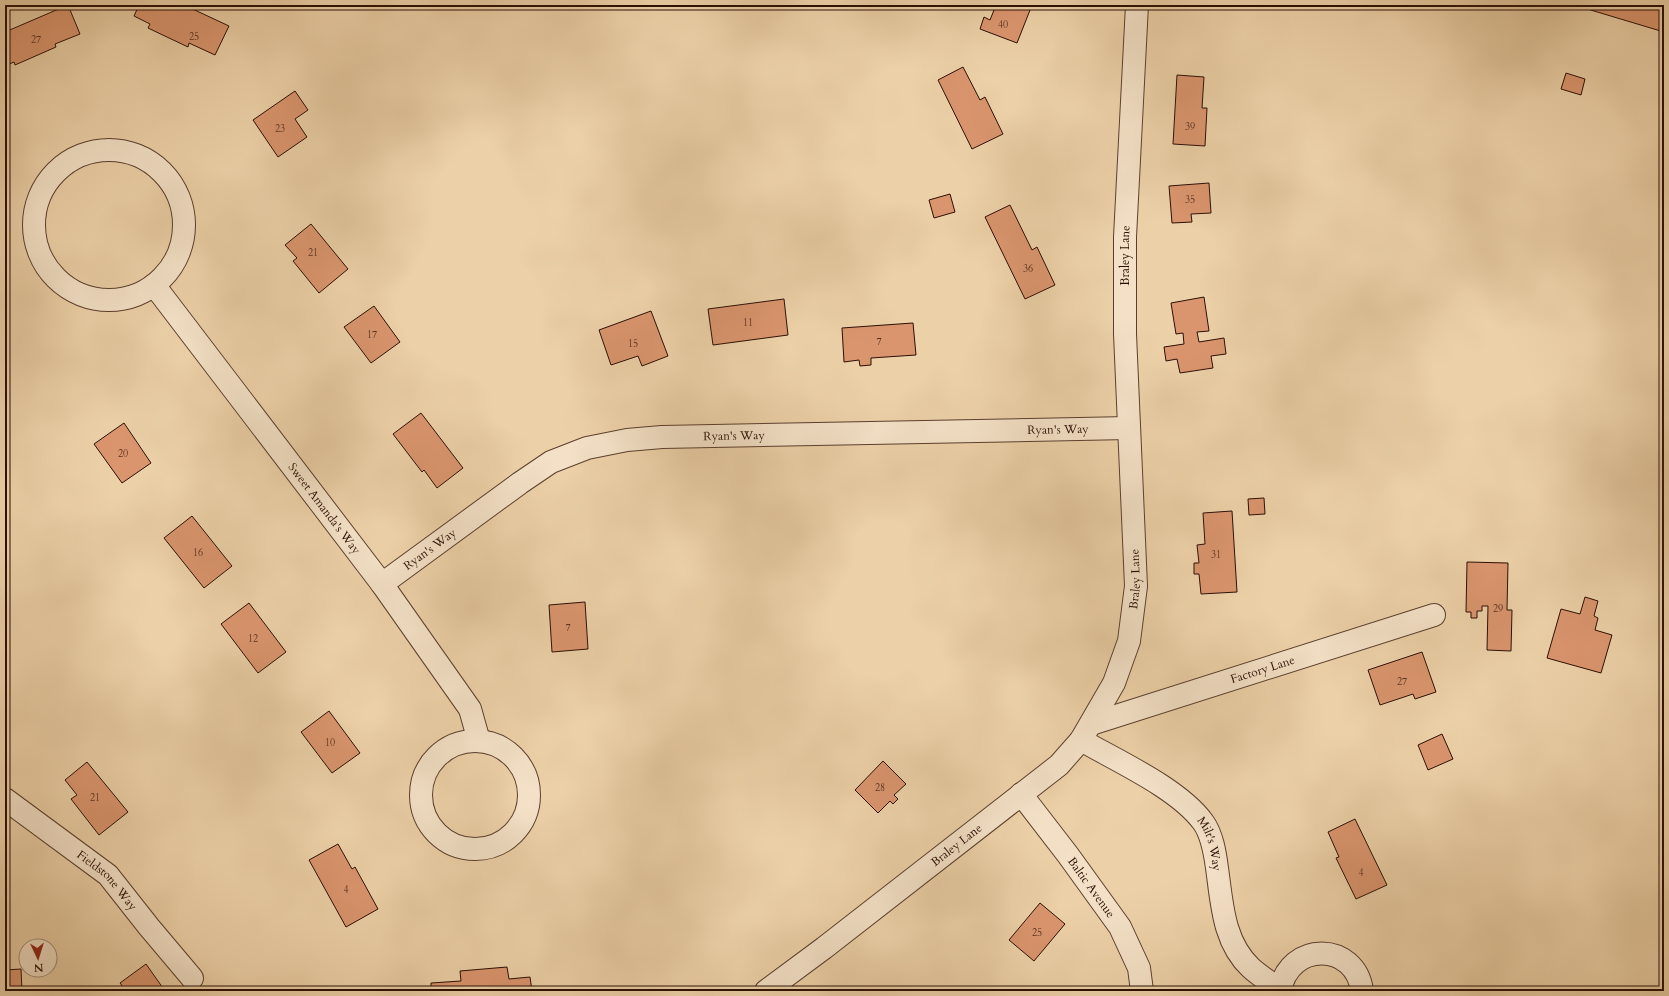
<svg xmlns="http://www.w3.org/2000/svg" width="1669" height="996" font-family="Cardo,serif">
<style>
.building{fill:#da956e;stroke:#2b0f05}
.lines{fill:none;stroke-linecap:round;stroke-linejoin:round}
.minor-casing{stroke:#5b3f2e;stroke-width:24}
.minor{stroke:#f3e0c6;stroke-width:22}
.labels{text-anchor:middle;stroke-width:3;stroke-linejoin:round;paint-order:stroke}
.number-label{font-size:10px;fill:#57301f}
.street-label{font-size:12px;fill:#2b0f05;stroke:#f3e0c6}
</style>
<rect width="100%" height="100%" fill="#ecd0a7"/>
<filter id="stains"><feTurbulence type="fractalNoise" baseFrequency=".005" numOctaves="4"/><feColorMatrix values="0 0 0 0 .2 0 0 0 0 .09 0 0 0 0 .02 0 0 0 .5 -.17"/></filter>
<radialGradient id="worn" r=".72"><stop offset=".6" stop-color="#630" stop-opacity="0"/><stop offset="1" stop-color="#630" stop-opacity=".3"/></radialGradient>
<path class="building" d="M68,5L80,34L55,44L56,47L15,65L14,62L5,66V32Z
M139,5H184L229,26L215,55L189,43L188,47L148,28L150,24L134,16Z
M996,5H1032L1017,43L980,29L984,17L990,20Z
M1585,5H1664V32L1584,8Z
M963,67L980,100L985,97L1003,134L972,149L938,80Z
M1566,73L1585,79L1581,95L1561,89Z
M1177,75L1204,77L1202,108H1207L1205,146L1173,144Z
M295,91L308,110L295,119L307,137L278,157L253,120Z
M1209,183L1211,213L1191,214L1192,222L1172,223L1169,186Z
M950,194L955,212L934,218L929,200Z
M1010,205L1032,250L1037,247L1055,285L1025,299L985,217Z
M311,224L348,269L319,293L293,261L297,258L285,245Z
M1204,297L1209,331L1197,332L1199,342L1224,338L1226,354L1211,356L1213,368L1180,373L1177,359L1166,361L1164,347L1184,344L1183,333L1176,334L1171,303Z
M784,299L788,335L713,345L708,309Z
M374,306L400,342L371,363L344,327Z
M651,311L668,356L642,366L638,356L611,365L599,330Z
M913,323L916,355L871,358V365L860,366L859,360L844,362L842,328Z
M421,413L463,468L437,488L424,470L422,472L393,434Z
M124,423L151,463L122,483L94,444Z
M1264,498L1265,514L1249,515L1248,499Z
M1232,511L1237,592L1201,594L1199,574H1194V563H1199L1197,545L1205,544L1203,513Z
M192,516L232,566L204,588L164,538Z
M1467,562L1508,563L1507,610H1512L1511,651L1487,650L1488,606H1482V611H1477V618H1471V612H1466Z
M1585,597L1598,601L1594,616L1598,618L1595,630L1612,635L1601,673L1547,658L1561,609L1580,614Z
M585,602L588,649L552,652L549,605Z
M249,603L286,652L258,673L221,624Z
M1422,652L1436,692L1415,699L1413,694L1380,705L1368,670Z
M329,711L360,753L332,773L301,732Z
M1442,734L1453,759L1428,770L1418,745Z
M883,761L906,784L894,795L898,799L893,804L890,801L878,813L855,790Z
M87,762L128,812L99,835L71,799L77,795L65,780Z
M1355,819L1387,885L1356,899L1336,858L1339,857L1328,832Z
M338,844L352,869L355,867L378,909L346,927L309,860Z
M1040,903L1065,924L1034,961L1009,940Z
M146,964L165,991H126L120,983Z
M507,967L509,979L530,977L532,991H431V983L461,981L460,971Z
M21,969L22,991H5V970Z"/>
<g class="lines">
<g class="minor-casing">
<g id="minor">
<circle cx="109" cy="225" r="75"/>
<path id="s1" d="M154,285L382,584L470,709L479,741"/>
<path id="s2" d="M382,584L520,483L551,462L587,448L627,440L662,437L1129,428"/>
<path id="s3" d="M1091,724L1434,615"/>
<path id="s4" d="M1081,740C1117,761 1178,788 1203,822C1212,834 1215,853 1217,868C1222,903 1223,942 1251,968C1260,976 1271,983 1280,990"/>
<circle cx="475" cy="795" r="54"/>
<path id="s5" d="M1021,794L1068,855L1120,927L1139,968L1142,991"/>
<path id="s6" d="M5,799L108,875L149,927L192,978"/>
<path id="s7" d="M766,991L824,948L1059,765L1081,740L1114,683L1129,641L1136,586L1125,334V237L1137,5"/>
<path d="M1280,991C1289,940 1356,942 1362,991"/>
</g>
</g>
<use href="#minor" class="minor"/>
</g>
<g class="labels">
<g class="number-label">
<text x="1003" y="28">40</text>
<text x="194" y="40">25</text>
<text x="36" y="43">27</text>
<text x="1190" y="130">39</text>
<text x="280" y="132">23</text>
<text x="1190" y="203">35</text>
<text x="313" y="256">21</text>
<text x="1028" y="272">36</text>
<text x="748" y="326">11</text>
<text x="372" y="338">17</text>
<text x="879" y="345">7</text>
<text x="633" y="347">15</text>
<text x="123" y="457">20</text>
<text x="198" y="556">16</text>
<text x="1216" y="558">31</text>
<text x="1498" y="612">29</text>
<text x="568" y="631">7</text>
<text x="253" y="642">12</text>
<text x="1402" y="685">27</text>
<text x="330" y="746">10</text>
<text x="880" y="791">28</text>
<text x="95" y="801">21</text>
<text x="1361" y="876">4</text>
<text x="346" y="893">4</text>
<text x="1037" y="936">25</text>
</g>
<g class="street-label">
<text dy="4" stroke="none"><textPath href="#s7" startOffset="900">Braley Lane</textPath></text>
<text dy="4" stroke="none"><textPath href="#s2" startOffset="719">Ryan's Way</textPath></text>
<text dy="4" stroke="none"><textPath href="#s2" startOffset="395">Ryan's Way</textPath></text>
<text dy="4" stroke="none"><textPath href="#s1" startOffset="281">Sweet Amanda's Way</textPath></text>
<text dy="4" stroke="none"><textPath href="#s2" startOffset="59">Ryan's Way</textPath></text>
<text dy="4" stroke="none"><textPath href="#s7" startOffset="576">Braley Lane</textPath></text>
<text dy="4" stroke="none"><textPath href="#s3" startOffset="180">Factory Lane</textPath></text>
<text dy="4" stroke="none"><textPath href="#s7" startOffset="240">Braley Lane</textPath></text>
<text dy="4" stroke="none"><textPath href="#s4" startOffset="171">Milt's Way</textPath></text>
<text dy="4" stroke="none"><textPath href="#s6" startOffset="131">Fieldstone Way</textPath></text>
<text dy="4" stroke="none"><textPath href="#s5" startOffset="117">Baltic Avenue</textPath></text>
</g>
</g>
<rect width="1669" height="996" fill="none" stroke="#ecd0a7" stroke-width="20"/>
<rect x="6" y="6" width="1657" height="984" fill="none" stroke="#2b0f05" stroke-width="2"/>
<rect x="10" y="10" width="1649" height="976" fill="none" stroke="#2b0f05"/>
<g transform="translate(38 958) rotate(176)"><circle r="19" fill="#f3e0c6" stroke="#a38c79"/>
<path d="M0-3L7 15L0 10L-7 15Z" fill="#8f2418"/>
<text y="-6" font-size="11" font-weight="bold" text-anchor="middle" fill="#2b0f05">N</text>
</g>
<rect width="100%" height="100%" filter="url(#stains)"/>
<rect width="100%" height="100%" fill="url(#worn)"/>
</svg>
